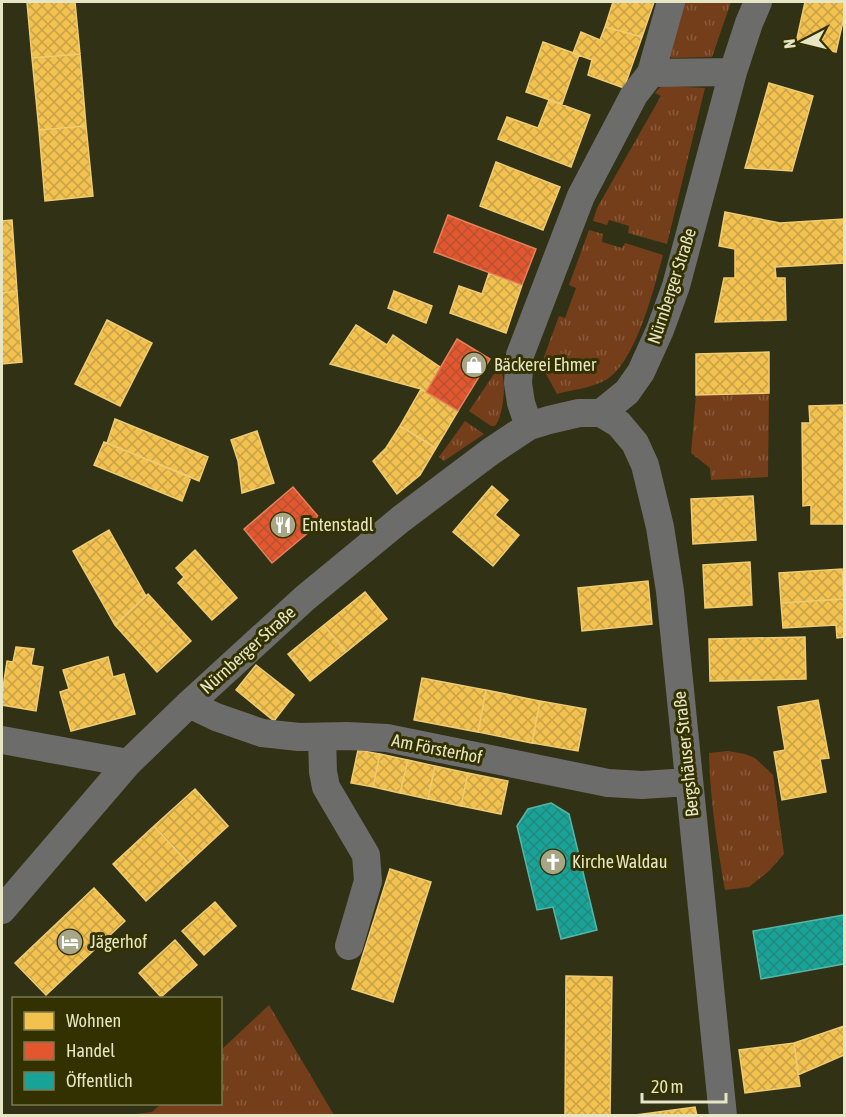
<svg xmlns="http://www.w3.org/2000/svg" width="846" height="1117" font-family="'Asap Condensed',sans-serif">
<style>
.grass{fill:url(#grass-tufts)}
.homes{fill:url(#homes-cross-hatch);stroke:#eecc72;stroke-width:1.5}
.shops{fill:url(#shops-cross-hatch);stroke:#e5825b;stroke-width:1.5}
.public{fill:url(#public-cross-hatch);stroke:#55b7a6;stroke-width:1.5}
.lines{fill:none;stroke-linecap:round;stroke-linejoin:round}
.minor{stroke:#6c6c6b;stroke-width:28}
.labels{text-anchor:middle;stroke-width:6;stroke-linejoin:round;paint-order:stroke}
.street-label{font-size:18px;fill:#e6e6c5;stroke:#343100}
.poi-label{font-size:18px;fill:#e6e6c5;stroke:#343100;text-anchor:start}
</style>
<defs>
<pattern id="grass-tufts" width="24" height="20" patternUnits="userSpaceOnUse" patternTransform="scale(1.5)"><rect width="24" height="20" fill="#743e1b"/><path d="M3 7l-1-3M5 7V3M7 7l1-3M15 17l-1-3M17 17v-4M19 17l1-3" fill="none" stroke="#885a3b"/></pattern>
<pattern id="homes-cross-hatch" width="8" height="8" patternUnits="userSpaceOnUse" patternTransform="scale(1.5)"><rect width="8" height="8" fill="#f2c14e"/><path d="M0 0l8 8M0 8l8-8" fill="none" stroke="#c7a249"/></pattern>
<pattern id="shops-cross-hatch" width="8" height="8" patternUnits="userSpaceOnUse" patternTransform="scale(1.5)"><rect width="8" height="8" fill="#e4572e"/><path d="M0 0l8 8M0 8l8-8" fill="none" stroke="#b45232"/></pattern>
<pattern id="public-cross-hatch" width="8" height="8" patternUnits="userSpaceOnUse" patternTransform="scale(1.5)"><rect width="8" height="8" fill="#17a398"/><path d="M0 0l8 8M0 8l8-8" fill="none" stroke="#25877c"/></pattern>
</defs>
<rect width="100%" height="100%" fill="#313115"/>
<path class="grass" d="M682,2H731L712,57L671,58L667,52Z
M665,86L705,88L667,244L628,233L629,226L609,220L607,225L593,221L597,208L661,96L655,93L659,88Z
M589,230L603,234L602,242L622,248L625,243L663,255C654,288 635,368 602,382C589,388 572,390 557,394L541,365L559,316L565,318L576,288L569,285Z
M498,368C499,369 501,370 501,371C507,382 503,418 495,426H491L469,411Z
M769,393L768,477L711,480L710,468L691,453L696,395Z
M465,421L484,434L444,461L439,457Z
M728,751L745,754L755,758L773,775L784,854L769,871L749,887L725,890C717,844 710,800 709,753Z
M269,1005L334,1115H128L152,1112L161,1104H220L221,1050Z"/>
<path class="homes" d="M27,2H75L80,54L32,58Z
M613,2H654L642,37L605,27Z
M805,2H844V17L836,52L796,43Z
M605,27L642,37L624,88L588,75L592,60L573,53L581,32L600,40Z
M543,42L579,55L562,104L526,92Z
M80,54L86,126L39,130L32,58Z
M769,83L813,96L792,171L745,168Z
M549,100L590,115L571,167L498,139L507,117L538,128Z
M86,126L93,196L45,201L39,130Z
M496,162L560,187L543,230L480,206Z
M725,212L780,223L844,219V263L775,267L776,278H785L786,320L715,322L724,278H735V249L719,246Z
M12,220L17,291L2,293V221Z
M489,273L522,285L506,333L450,313L459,286L482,294Z
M17,291L22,362L2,364V293Z
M394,291L432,306L426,323L388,308Z
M107,320L152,343L120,406L75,384Z
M356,325L387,345L393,335L440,367L426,392L421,389L330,364Z
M769,352V393L696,395V354Z
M421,389L458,411L436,448L400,426Z
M844,405V524H811V505L803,506L802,423H810L809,406Z
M115,419L208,457L199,481L107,443Z
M400,426L436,448L420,475L397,494L373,461L386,448Z
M257,431L274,483L242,493L238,461L231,440Z
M104,442L191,477L182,501L94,465Z
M492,486L508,500L495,515L519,535L493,566L453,532Z
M753,496L756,540L693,544L691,499Z
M109,530L146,596L115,625L73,551Z
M195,550L237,598L212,620L178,583L184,577L176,568Z
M750,562L752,605L705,608L703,565Z
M842,569L844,599L781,603L779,573Z
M648,581L652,624L582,631L578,588Z
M365,592L387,619L346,652L324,625Z
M148,594L191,641L157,672L115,625Z
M844,599V637L837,638L836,625L783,628L781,603Z
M324,625L346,652L310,681L288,654Z
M805,637L806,679L710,681L709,639Z
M16,647L34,649L31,665L43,667L36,711L2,705V694L7,661L13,662Z
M108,657L113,677L124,674L135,714L71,731L60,692L69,689L63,670Z
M256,665L294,695L274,721L236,690Z
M422,678L486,690L478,732L414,720Z
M486,690L540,701L532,743L478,732Z
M818,700L829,758L820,759L826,792L782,800L774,752L785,750L778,707Z
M540,701L586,709L578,751L532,743Z
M358,750L380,754L373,787L351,783Z
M380,754L408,760L400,793L373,787Z
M408,760L435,766L428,799L400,793Z
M435,766L468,773L461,806L428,799Z
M468,773L508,781L501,814L461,806Z
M195,789L228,826L188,863L154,826Z
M154,826L188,863L146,901L113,864Z
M390,869L431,882L393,1002L352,989Z
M94,888L125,921L46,995L15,963Z
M215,902L236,926L204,955L182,931Z
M175,940L197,965L161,997L139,973Z
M566,976L612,977L610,1116H565Z
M844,1026V1055L798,1075L794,1043Z
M794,1043L800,1086L745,1093L739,1050Z
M695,1107L697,1116H628Z"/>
<path class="shops" d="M448,215L536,249L522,285L434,252Z
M457,339L490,359L458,411L426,392Z
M293,487L322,521L272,563L244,529Z"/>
<path class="public" d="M551,803L569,814L597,930L561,939L553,907L537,910L517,826L528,809Z
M844,915V967V964L761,979L753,931Z"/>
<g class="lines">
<path class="minor" d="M651,73L733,72
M601,413L619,424L635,443L645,465L660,527L670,591L723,1116
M529,426L521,403L518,383L520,355L581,196L634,95L651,73L671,2
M189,704L216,717L262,733L299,737L347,736L387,738L608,783L642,785L689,782
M322,737L323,772L326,787L366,855L368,881L349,946
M2,740L128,763
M2,910L128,763L189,704L305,598L401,519L490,452L529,426L549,420L579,413H601L627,392L641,372L660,330L676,286L733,72L749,23L758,2"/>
</g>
<defs>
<g id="shop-disc" transform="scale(1.35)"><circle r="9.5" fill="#a7a787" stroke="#343100"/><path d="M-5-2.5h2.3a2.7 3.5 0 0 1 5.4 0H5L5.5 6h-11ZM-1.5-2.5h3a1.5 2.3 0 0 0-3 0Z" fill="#fff"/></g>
<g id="restaurant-disc" transform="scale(1.35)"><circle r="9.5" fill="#a7a787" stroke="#343100"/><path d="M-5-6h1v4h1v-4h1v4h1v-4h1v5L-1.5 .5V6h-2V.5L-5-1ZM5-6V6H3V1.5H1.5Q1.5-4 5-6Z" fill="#fff"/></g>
<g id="church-disc" transform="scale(1.35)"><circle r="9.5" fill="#a7a787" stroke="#343100"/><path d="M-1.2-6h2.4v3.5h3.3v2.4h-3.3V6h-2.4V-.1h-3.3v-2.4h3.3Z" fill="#fff"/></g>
<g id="hotel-disc" transform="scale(1.35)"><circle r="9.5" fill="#a7a787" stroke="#343100"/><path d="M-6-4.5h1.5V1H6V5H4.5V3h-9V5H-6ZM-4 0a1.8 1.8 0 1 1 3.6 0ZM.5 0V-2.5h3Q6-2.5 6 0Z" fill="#fff"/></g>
</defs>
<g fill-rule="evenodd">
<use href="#shop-disc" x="474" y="365"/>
<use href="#restaurant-disc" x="283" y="525"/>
<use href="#church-disc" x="553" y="862"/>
<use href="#hotel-disc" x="70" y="942"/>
</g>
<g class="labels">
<g class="street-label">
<text transform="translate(672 286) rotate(-72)" y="6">Nürnberger Straße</text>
<text transform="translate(248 650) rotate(-42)" y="6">Nürnberger Straße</text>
<text transform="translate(437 749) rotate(11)" y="6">Am Försterhof</text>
<text transform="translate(686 754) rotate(-96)" y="6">Bergshäuser Straße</text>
</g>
<g class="poi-label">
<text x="494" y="371">Bäckerei Ehmer</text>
<text x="302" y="531">Entenstadl</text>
<text x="572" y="868">Kirche Waldau</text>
<text x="90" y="948">Jägerhof</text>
</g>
</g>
<rect width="846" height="1117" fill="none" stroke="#e6e6c5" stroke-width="6"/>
<rect x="12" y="997" width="210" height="108" fill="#343100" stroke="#7b794f" stroke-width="1.5"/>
<rect x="24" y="1012" width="30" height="18" fill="#f2c14e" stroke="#7b794f" stroke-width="1.5"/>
<text x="66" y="1027" font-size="18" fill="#e6e6c5">Wohnen</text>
<rect x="24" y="1042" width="30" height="18" fill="#e4572e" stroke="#7b794f" stroke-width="1.5"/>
<text x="66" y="1057" font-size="18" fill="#e6e6c5">Handel</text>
<rect x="24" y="1072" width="30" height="18" fill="#17a398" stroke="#7b794f" stroke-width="1.5"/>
<text x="66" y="1087" font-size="18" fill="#e6e6c5">Öffentlich</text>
<g transform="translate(804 42) rotate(263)" stroke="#343100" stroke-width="4.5" paint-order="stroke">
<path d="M0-4.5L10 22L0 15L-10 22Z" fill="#e6e6c5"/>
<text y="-9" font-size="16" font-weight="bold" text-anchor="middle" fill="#e6e6c5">N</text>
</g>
<path d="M642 1093v9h84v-9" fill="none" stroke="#e6e6c5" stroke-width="3"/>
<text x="651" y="1093" font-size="18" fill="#e6e6c5" stroke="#343100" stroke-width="4.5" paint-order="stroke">20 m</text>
</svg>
